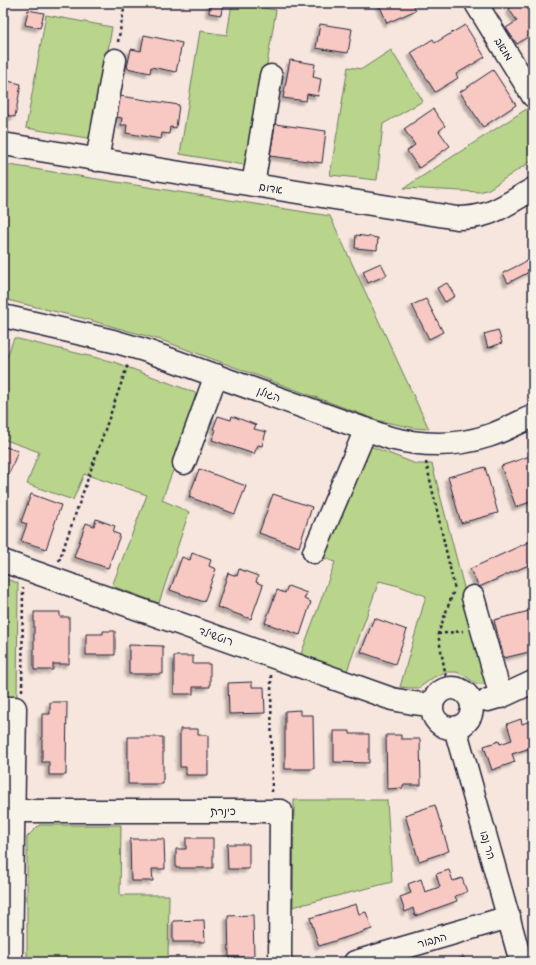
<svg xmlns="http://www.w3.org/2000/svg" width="536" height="965" font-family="'Balsamiq Sans','Playpen Sans Hebrew',sans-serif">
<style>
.green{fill:#b9d48b;stroke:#6e7b63}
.building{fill:#f8c8c2;stroke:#22223b;filter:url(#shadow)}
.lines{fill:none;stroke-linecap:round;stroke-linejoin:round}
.minor-casing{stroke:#22223b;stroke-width:25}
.path{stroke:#22223b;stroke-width:2.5;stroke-dasharray:3 3;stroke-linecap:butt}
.minor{stroke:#f7f3e8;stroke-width:22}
.labels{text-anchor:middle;stroke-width:3;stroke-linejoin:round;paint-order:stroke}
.street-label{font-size:11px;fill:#22223b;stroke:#f7f3e8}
</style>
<defs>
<filter id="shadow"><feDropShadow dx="-3.5" dy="3.5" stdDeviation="1" flood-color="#0004"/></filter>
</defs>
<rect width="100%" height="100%" fill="#f7e6dd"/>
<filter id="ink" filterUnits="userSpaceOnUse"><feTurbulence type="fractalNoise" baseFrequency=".025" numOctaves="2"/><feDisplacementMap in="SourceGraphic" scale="8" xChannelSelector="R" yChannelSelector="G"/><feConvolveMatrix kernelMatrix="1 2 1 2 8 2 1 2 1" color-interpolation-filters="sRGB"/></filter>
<g filter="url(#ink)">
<path class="green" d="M232,3L276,10L250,166L180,154L200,31L227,35Z
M46,15L112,27L93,139L26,128Z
M391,50L423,101L383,124L377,180L330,175L348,67L362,69Z
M528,108L533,115V160L489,189L480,192L404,188Z
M3,164L330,216L429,429L414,428L380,421L161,340L82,318L3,299Z
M14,338L114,362L201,395L162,500L189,512L159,603L112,586L147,495L84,474L73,500L27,484L39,452L3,439V367Z
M368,445L416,464H432L489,684H476L464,675L456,672H446L434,677L419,688H410L400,687L426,596L399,586L379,581L347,671L301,654L335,562L321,557Z
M3,578L18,583L17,702H3Z
M294,800H387L392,882L293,907Z
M39,825H121L120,895H169L168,962H29L27,959V837Z"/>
<path class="building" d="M210,3H223L221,15L209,13Z
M381,3H412L416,10L387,23L379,4Z
M517,3H533V17L531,18L533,21V33L517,44L506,28L517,21L509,9Z
M28,10L44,13L40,28L25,25Z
M320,24L352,29L348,53L316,48Z
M465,25L485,57L456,74L458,78L435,92L411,53L433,39L435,43Z
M144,35L182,43L176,72L151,67L150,73L127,68L131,49L141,51Z
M290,60L315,64L313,77L321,79L318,96L307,94L306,101L283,98Z
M493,70L516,105L483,127L460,92Z
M3,80L21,84L15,117L3,114Z
M120,96L179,105L176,128L170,127L169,134L162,133L161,139L126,133L127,125H121L122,118L117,117Z
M433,109L445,126L439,131L450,146L419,168L407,151L415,145L404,129Z
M275,124L326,131L322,163L270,156Z
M356,235L378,238L377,250L355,248Z
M533,258V270L508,283L503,273Z
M381,263L387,275L368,283L363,271Z
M447,283L455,296L445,302L437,288Z
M426,299L443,332L429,339L412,305Z
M498,330L502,343L488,348L484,334Z
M218,416L231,420L232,416L256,425L254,429L266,432L262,446L258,445L254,454L212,440L216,430L213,429Z
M3,446L18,451L9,474L7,473L4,480H3Z
M533,455V501L516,507L501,466Z
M485,467L498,513L461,523L448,477Z
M199,469L246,486L235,514L189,497Z
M31,494L61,505L46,549L21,541L27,524L21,522Z
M273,494L312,507L299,547L259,533Z
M96,519L115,526L113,532L120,535L108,568L74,557L86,523L94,526Z
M533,540V563L479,587L470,569Z
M192,553L211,560L209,566L216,569L204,602L170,590L182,557L190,560Z
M239,569L258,576L256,582L263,585L251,619L217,607L228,573L237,576Z
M288,586L307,593L304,599L311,602L300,635L265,623L277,590L285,593Z
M533,610V651L504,658L494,620Z
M34,612H60V617H69V664H53V670H34Z
M374,618L407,630L395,664L361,652Z
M103,631H115V655H86V634H103Z
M129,645L163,646V674H129Z
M174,656H193V664H210V687H193V694H174Z
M252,682V687H264L265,713L229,714L228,683Z
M50,702H67L66,775H49V762H42V714H50Z
M300,710V715H313L314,769H285V711Z
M521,719L522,724L533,720V747L512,754L515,762L492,770L484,746L499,741L500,744L512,740L507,724Z
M180,729H198V735H208V775H186V767H180Z
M334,731H350V734H369V763L334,762Z
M386,735H401V739H420L421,785H403V788L387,789Z
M128,737H163V784H128Z
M435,805L449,851L419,861L405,815Z
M186,838H213V868H176V849H186Z
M130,839H164L165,869H152L153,881H131Z
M227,844H249V869H228Z
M449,870L453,881L462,878L467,892L455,896L457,901L415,916L413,908L405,912L400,897L411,893L408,884L421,879L425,892L440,887L436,874Z
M356,904L359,914L366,912L372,929L319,946L310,918Z
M253,915L254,957H229L228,916Z
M204,920L205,942H173V921Z
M464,957L466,962H449Z"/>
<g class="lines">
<g class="minor-casing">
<path id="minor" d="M481,3L477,5L533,96
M3,144L457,218C467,218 476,217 486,214C500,210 519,197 533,189
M97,160L115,60
M253,185L271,76
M3,316L113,341L144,350L390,438C423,446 455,447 488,436C503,431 518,423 533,416
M184,463L216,375
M314,552L366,429
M3,561L392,699L413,703L431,705
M473,597L501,697
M432 708a20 20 0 1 1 40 0a20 20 0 1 1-40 0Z
M488,700L505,695L533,682
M3,708H15L11,962
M455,728L521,962
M14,811H281L280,962
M355,962L509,917"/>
</g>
<path class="path" d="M118,42L125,3
M426,462L455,590
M59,561L128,364
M438,634L463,631
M271,675L272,792
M448,688L438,634L454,590
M22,691L23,588"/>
<use href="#minor" class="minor"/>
</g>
</g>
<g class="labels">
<g class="street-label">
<text transform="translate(504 49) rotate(58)" y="4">מואב</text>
<text transform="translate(271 188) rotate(9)" y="4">אדום</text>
<text transform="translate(269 394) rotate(20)" y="4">הגולן</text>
<text transform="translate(216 636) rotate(20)" y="4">רוטשילד</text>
<text x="223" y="815">כינרת</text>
<text transform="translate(488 845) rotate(74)" y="4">הר נבו</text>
<text transform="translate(432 940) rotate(-16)" y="4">התבור</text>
</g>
</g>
<rect width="536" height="965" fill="none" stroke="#f7f3e8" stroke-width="16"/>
<rect x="8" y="8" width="520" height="949" fill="none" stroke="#22223b" stroke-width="1.5" filter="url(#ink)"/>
</svg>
